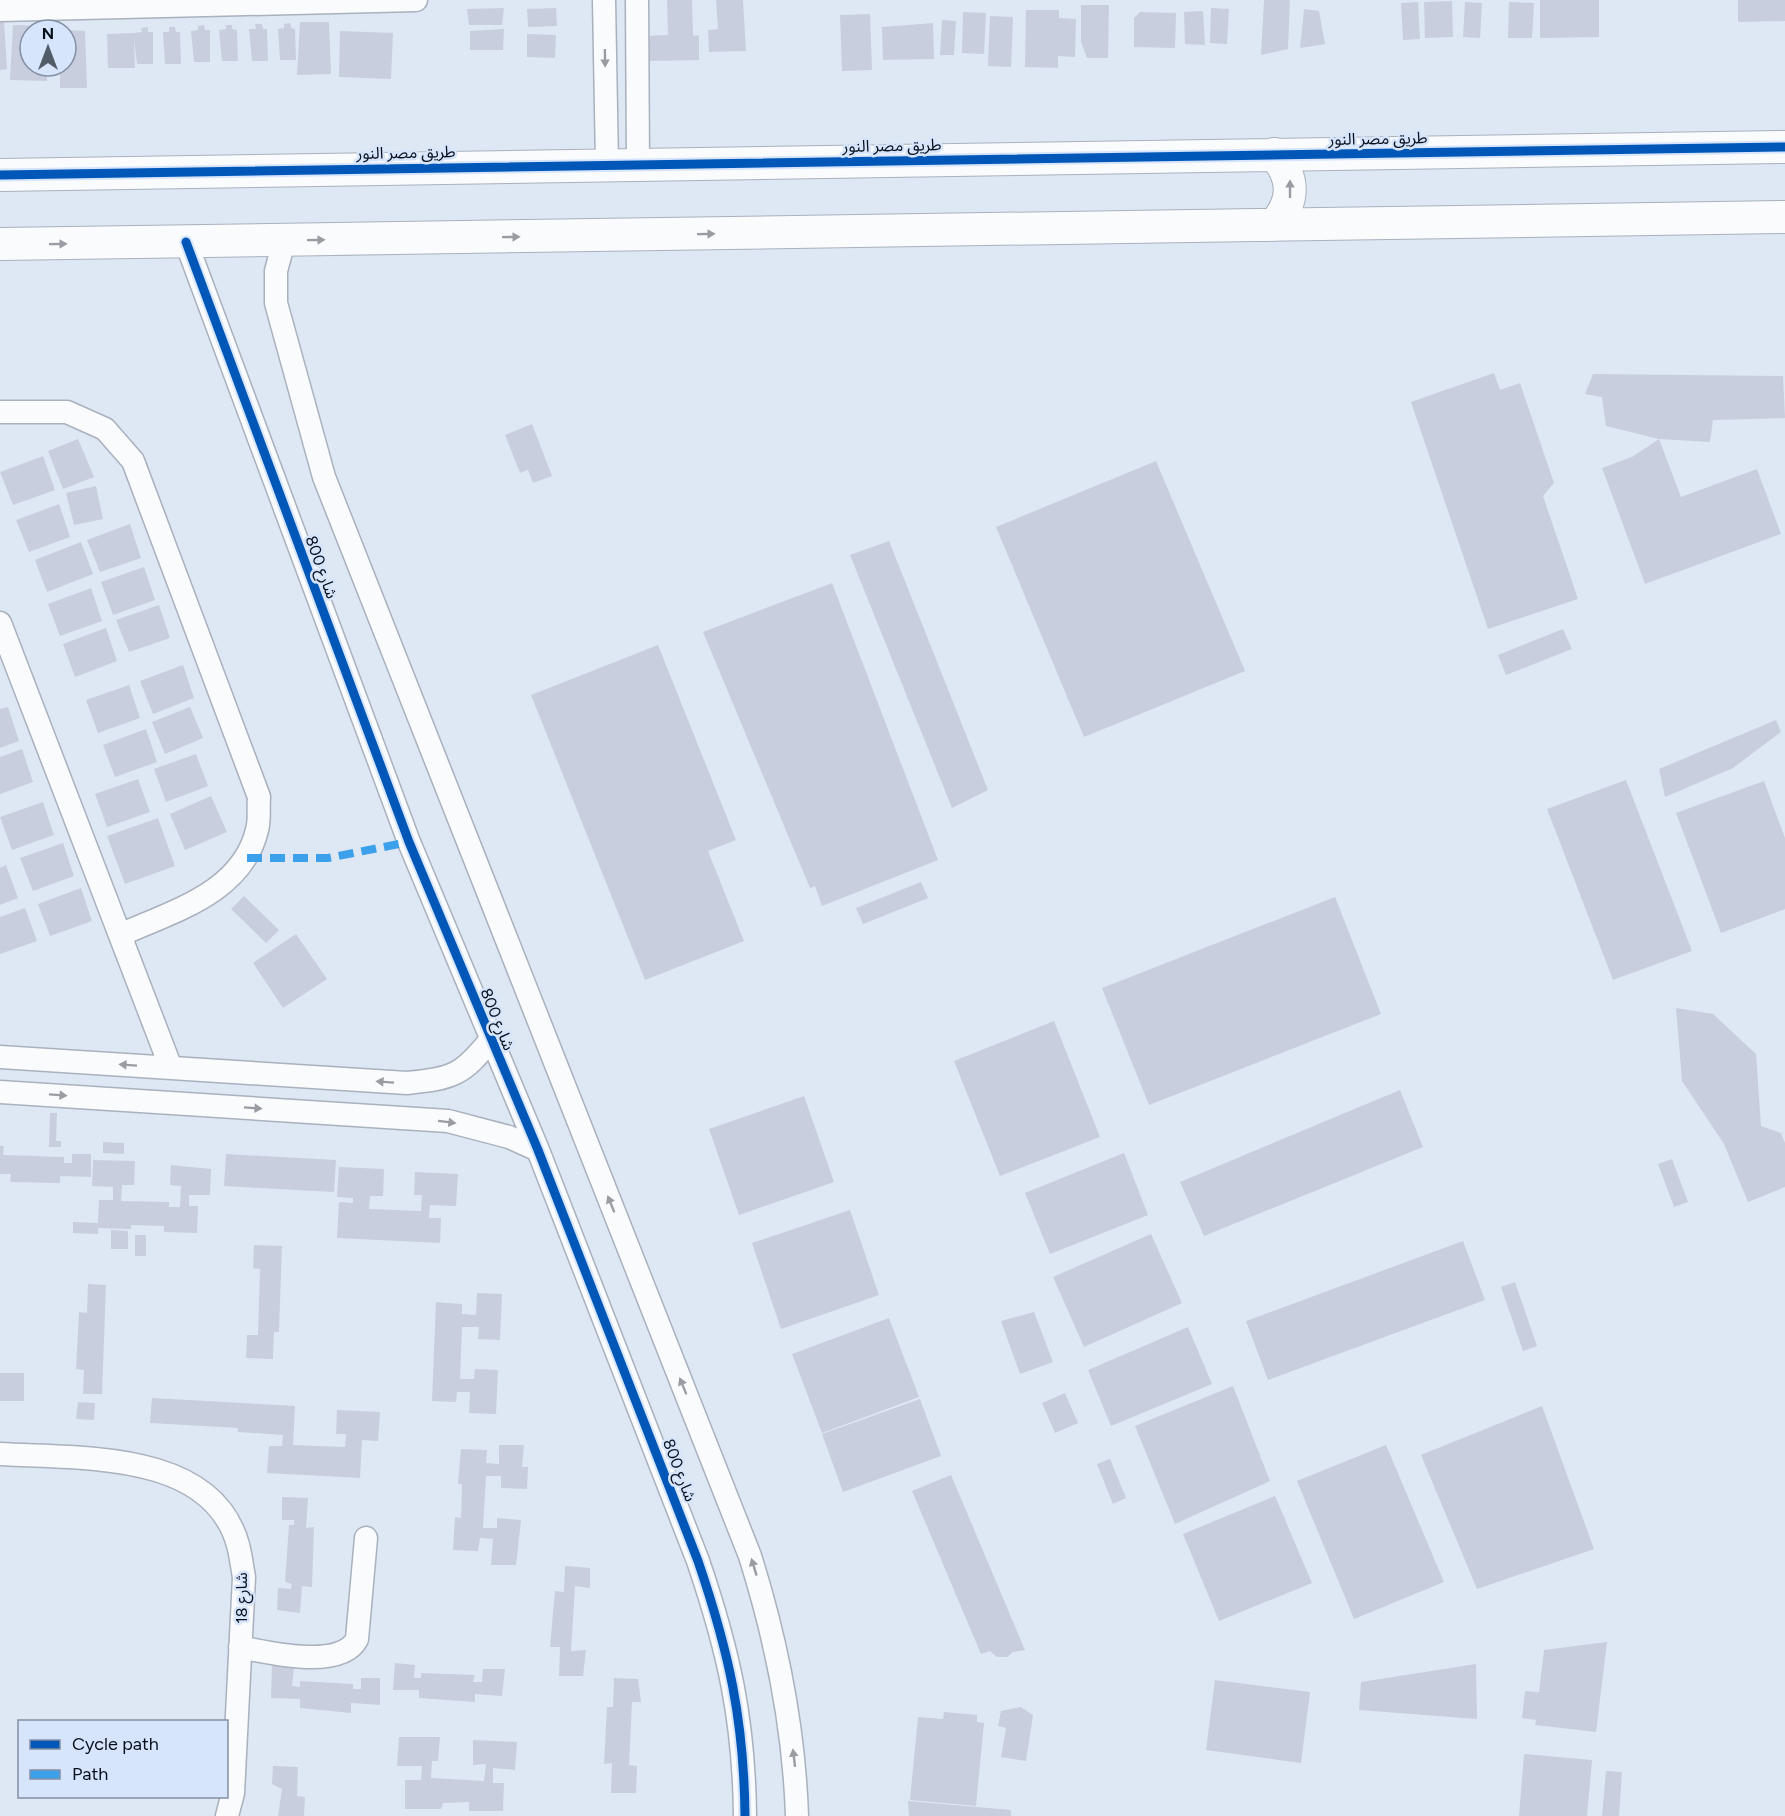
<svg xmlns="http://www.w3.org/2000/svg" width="1785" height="1816" font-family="Figtree,'Noto Sans Arabic',sans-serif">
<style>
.building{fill:#c9cede}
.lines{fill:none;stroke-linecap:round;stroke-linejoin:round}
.street-casing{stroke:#a9b1bd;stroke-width:25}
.secondary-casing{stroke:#a9b1bd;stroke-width:34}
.street{stroke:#fafbfd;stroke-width:22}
.secondary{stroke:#fafbfd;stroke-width:32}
.quiet{stroke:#3ca1ea;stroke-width:8;stroke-dasharray:15 8;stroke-linecap:butt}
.cycleway-casing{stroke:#d6e5fc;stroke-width:13}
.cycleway{stroke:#0057b8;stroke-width:9}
.oneway{fill:#999da3}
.labels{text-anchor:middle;stroke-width:5;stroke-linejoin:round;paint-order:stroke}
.street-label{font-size:16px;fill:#070f1c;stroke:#d6e5fc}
</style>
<rect width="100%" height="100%" fill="#dee7f4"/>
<path class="building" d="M667,0H692L693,36L699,35V60L648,61L647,36L668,35Z
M716,0H743L746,51L709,52L708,30L718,29Z
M1264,0H1290L1288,49L1261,55Z
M1540,0H1599V37L1540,38Z
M1738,0H1785V21L1738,22Z
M1452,1L1453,37L1425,38L1424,2Z
M1418,2L1420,39L1403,40L1401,3Z
M1465,2L1482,3L1480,38L1463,37Z
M1509,2L1534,3L1532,38H1508Z
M1081,5H1109L1108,58H1087L1081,42Z
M504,8L502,25H469L467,9Z
M556,8L557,26L528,27L527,9Z
M1211,8L1229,9L1227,44L1210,43Z
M1304,9L1319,11L1325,44L1300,48Z
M1026,10H1059V18L1076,19L1075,57L1058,56V68L1025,67Z
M1203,11L1205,45L1185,44L1184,12Z
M963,12L986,13L984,54L962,53Z
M1140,12L1176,13L1175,48L1134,47V18Z
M870,14L872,70L842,71L840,15Z
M990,16L1013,17L1011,67L988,66Z
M942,20L956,21L954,55H940Z
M0,22H4L7,69L0,70Z
M300,22H329L331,74L297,75Z
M290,23L291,28L295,29L296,60H280L278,29L284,28V24Z
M933,23L934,59L883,60L882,27Z
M255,24H262L263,29H267L268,61H252L249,29H256Z
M13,25L49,26V30H30V66H47V81L10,80Z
M204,25L205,30H210V62H194L191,31L198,30V26Z
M226,25H232V29L237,30L238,61H222L219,30L226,29Z
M148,27V32H153V64H137L134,39L135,68H108L107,34L134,33L142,32L141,28Z
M169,27H175L176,32H180L181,64H165L163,32H169Z
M504,29L503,50H470V31Z
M66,30L85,31L87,88H60V66H66Z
M340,31L393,33L391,79L339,77Z
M527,34L556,35L555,58L527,57Z
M1494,373L1500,390L1520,383L1554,483L1543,496L1578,599L1488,629L1411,402Z
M1593,374L1783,376L1785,418L1713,420L1710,442L1659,439L1681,497L1757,469L1781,534L1645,584L1602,468L1632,457L1659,439L1606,426L1602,397L1585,394Z
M532,424L552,476L533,483L528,470L520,473L505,435Z
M78,439L94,477L63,489L48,451Z
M43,456L55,490L13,505L0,472Z
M1156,461L1245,671L1084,737L996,527Z
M96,486L103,519L74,525L66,493Z
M59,504L70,537L29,552L16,520Z
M130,524L141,558L100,572L87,540Z
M889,541L988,790L952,808L850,555Z
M81,542L93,574L47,592L35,560Z
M144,567L155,600L113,615L101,582Z
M832,583L938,860L822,906L815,886L810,888L703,632Z
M91,588L102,621L60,636L48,604Z
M159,605L170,638L129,652L116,620Z
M106,628L117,661L75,677L63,644Z
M1563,629L1572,649L1506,675L1498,655Z
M658,645L736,840L708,851L744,941L645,980L531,695Z
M183,665L194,698L153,714L140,681Z
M129,685L140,718L98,733L86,700Z
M8,707L19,741L0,748V709Z
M190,707L203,738L165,754L152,722Z
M1776,720L1781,732L1733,768L1665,797L1659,769Z
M146,729L157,762L115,777L103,745Z
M22,749L33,782L0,794V757Z
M196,754L208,786L166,802L154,769Z
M138,779L150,812L107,827L95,794Z
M1626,780L1692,951L1613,980L1547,809Z
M1764,781L1785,838V909L1721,933L1676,813Z
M211,796L227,832L185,850L170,814Z
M43,802L54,835L12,850L0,817Z
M158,818L175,866L125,884L107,836Z
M63,843L74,876L33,891L20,858Z
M6,865L18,898L0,905V868Z
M921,882L928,898L863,924L856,908Z
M81,888L92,921L50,936L38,904Z
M244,896L279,930L266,943L231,909Z
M1335,897L1381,1014L1149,1105L1102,988Z
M25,908L37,941L0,954V917Z
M296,934L327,979L283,1008L253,963Z
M1676,1008L1713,1014L1756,1054L1761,1126L1781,1133L1785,1143V1187L1748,1202L1724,1144L1682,1081Z
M1054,1021L1100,1137L1000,1176L954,1061Z
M1400,1090L1423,1147L1204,1236L1180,1182Z
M804,1096L834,1182L739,1215L709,1129Z
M50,1113H57L56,1141H61V1147H49Z
M103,1142L124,1143V1154L103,1153Z
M0,1146H4L3,1155L64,1157V1163H72V1154H91V1177L60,1176V1183L10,1182L11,1174H0Z
M1124,1153L1148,1215L1050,1254L1025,1193Z
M226,1154L336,1160L334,1192L224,1186Z
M1672,1159L1688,1202L1674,1207L1658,1164Z
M93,1160L135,1161L134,1185H122L121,1201L169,1202V1207H180L181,1186L170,1185L171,1165L211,1169L210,1195H189V1206H198L197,1233L164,1232V1226L131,1225V1229L98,1228V1234L73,1233V1222L98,1223L99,1200H113V1187L92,1186Z
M339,1167L384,1169L383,1196H370L369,1209L421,1211L422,1195H414L415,1172L458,1174L456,1206L430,1205L429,1218H441L440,1243L337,1238L339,1202L353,1203V1198L337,1197Z
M850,1210L879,1295L781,1329L752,1243Z
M111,1230L128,1231V1249H111Z
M1151,1234L1182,1303L1084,1347L1053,1277Z
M135,1235H146V1256H135Z
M1463,1241L1485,1300L1268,1380L1246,1321Z
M254,1245L282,1246L279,1332H274L273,1359L246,1358L247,1335H258L260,1269L253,1268Z
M1515,1282L1537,1346L1523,1351L1501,1287Z
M88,1284L106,1285L102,1394H83L84,1370L76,1369L79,1312L87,1313Z
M477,1293L502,1294L500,1340L478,1339L479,1327H462L460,1379H474L475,1369L498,1370L496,1414L469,1413L470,1392H457L456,1402L432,1401L436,1302L462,1304V1314L476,1315Z
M1034,1312L1053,1362L1020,1374L1001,1321Z
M889,1318L919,1397L822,1433L792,1354Z
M1188,1327L1212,1384L1111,1426L1088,1370Z
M0,1373H24V1401H0Z
M1233,1386L1270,1481L1175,1524L1135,1426Z
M1065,1393L1078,1423L1055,1433L1042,1403Z
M152,1398L295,1406L293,1445L345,1447L346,1434H336L337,1410L380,1412L378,1441L362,1440L360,1478L267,1473L269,1446H282L283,1435L238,1432V1428L150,1423Z
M920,1399L941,1456L843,1492L822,1434Z
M78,1402L95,1403L94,1420L76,1419Z
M1542,1406L1594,1549L1477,1589L1421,1455Z
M499,1445H524L522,1467H528L527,1489L501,1488V1476H486L483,1528H497V1518L521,1520L516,1565H491L493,1539L480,1538L478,1551L453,1550L455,1517L461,1518L462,1484H458L461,1449L487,1450L486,1463L499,1464Z
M1386,1445L1444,1582L1354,1619L1297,1481Z
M1110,1459L1126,1498L1113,1504L1097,1464Z
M951,1475L1025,1650L1013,1652L1007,1657H997L990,1651L981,1654L912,1491Z
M1275,1496L1312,1583L1219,1621L1183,1534Z
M282,1497L308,1498L306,1528L314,1527L312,1587L302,1586L300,1613L277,1610L278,1588L291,1589L292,1584L285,1582L289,1525H294V1520H282Z
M565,1566L590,1568V1588L575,1586L571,1651L586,1650L583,1676H559L560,1647H550L555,1591L564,1592Z
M1607,1642L1596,1732L1535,1725L1536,1720L1522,1718L1525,1691L1539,1692L1544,1650Z
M395,1663L415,1665L414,1678H421V1673L475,1675L473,1682H482L483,1669H505L502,1696L475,1694V1702L419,1698V1690H393Z
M272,1664L294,1666L292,1686L300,1687V1681L353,1684V1689H361V1678H380V1705L351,1703V1713L300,1708V1699L271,1698Z
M1476,1664L1477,1719L1359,1710L1361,1682Z
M614,1678L638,1679L641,1702H632L629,1765L637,1766L636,1793H611L612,1763L604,1764L607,1707H613Z
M1215,1680L1310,1692L1301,1763L1206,1750Z
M1021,1707L1033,1715L1026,1761L1001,1757L1006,1728L998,1726L1001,1711Z
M944,1712L977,1715V1722L984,1723L976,1806L910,1800L918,1717L943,1719Z
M399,1737H440L438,1761H432L431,1778L484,1781L486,1764L473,1765V1740L517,1742L515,1770L493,1768V1783H504L503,1811H469V1802L443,1803L441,1809H405V1780H421L422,1766H397Z
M1524,1754L1592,1760L1587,1816H1519Z
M273,1766L298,1767L297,1796L305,1797L304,1816H278L282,1789L272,1784Z
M1606,1771L1622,1772L1619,1816H1602Z
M908,1801L1011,1810V1816H909Z"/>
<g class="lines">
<g class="street-casing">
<path id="street" d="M604,0L607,164
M637,0L638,164
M0,10L416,0
M284,241L276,271V303L324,477L750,1556C777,1642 794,1726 797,1816
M186,242L409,842L538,1150L698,1561C729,1652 744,1720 745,1816
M0,412H67L105,429L133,461L259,797C258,808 260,820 257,830C242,893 173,911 120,935
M0,623L171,1068
M0,1057L407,1083C453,1078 462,1076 491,1039
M0,1092L448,1121L509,1137L538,1150
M0,1454C77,1459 212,1449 238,1545C241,1556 242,1567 244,1577L233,1793L227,1816
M240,1647C269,1653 341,1670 357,1639L366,1538"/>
</g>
<g class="secondary-casing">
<path id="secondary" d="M1274,154C1295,178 1295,201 1274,225
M0,175L1785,147
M0,244L1785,217"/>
</g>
<use href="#street" class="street"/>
<use href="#secondary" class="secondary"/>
<path class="quiet" d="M247,858H328L409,842"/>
<g class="cycleway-casing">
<path id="cycleway" d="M0,175L1785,147
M186,242L409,842L538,1150L698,1561C729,1652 744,1720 745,1816"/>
</g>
<use href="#cycleway" class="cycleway"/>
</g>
<defs><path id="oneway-solid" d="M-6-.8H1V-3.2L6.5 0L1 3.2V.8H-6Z" transform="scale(1.5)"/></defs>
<g class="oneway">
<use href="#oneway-solid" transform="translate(605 58) rotate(89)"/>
<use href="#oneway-solid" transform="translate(1290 189) rotate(-90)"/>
<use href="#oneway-solid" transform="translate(706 234) rotate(-1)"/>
<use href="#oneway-solid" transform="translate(511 237) rotate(-1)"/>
<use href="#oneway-solid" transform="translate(316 240) rotate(-1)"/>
<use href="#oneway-solid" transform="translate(58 244) rotate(-1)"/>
<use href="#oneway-solid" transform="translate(128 1065) rotate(-176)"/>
<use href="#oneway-solid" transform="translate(385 1082) rotate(-176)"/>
<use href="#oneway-solid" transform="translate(58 1095) rotate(4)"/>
<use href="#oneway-solid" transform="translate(253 1108) rotate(4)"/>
<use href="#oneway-solid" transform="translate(447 1122) rotate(7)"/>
<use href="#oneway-solid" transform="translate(611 1204) rotate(-112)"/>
<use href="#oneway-solid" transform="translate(683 1386) rotate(-112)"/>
<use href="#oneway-solid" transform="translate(754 1567) rotate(-107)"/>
<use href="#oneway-solid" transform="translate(794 1758) rotate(-97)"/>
</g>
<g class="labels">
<g class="street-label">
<text transform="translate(1378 138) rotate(-1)" y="6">طريق مصر النور</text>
<text transform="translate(892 145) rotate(-1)" y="6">طريق مصر النور</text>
<text transform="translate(406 152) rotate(-1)" y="6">طريق مصر النور</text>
<text transform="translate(322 567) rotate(70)" y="6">شارع 800</text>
<text transform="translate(498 1019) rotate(68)" y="6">شارع 800</text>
<text transform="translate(680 1470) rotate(69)" y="6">شارع 800</text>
<text transform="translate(241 1598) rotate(-90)" y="6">شارع 18</text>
</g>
</g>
<rect x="18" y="1720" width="210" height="78" fill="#d6e5fc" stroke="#838fa2" stroke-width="1.5"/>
<rect x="30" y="1740" width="30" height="9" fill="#0057b8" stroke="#838fa2" stroke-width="1.5"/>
<text x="72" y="1750" font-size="18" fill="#070f1c">Cycle path</text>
<rect x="30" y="1770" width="30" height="9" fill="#3ca1ea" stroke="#838fa2" stroke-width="1.5"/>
<text x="72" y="1780" font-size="18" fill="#070f1c">Path</text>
<g transform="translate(48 48)"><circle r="28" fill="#d6e5fc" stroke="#838fa2" stroke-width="1.5"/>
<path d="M0-4.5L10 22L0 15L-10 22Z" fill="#525b68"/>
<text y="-9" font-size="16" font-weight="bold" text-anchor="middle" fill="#070f1c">N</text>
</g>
</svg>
